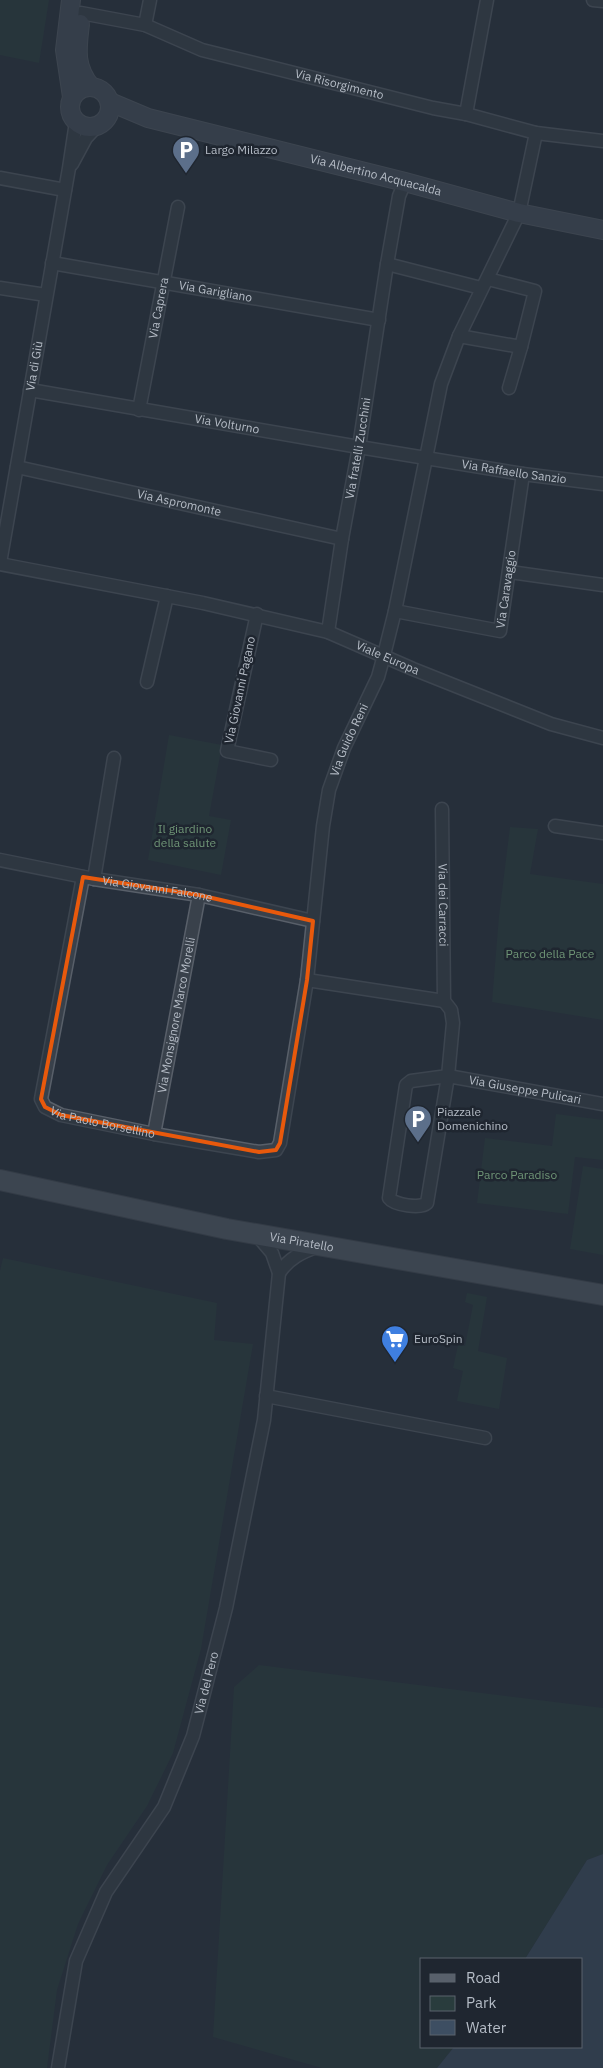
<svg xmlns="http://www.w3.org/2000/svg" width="603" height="2068" font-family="'IBM Plex Sans',sans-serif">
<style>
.green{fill:#293c3d}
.water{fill:#3d4e62}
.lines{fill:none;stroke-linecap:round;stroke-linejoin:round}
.street-casing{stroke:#585f69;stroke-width:15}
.secondary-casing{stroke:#585f69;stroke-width:20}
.primary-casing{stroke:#434a54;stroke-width:22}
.street{stroke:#39414b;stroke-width:12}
.secondary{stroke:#48515e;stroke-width:18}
.primary{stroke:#58606b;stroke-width:20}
.marked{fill:none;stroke:#e8590c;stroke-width:4;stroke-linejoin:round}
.labels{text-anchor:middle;stroke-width:5;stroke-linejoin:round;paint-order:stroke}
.street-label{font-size:12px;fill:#b5bcc6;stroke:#1f2630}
.poi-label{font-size:12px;fill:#b5bcc6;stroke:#1f2630;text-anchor:start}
.park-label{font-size:12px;fill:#6f9576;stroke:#1f2630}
</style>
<rect width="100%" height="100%" fill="#262f3b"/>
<path class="green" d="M0,0H49L39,63L0,55Z
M169,735L222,745L209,816L231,820L221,875L148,860Z
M510,827L538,829L530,874L603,884V1020L492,1002L499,916Z
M556,1114L603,1120V1160L575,1157L568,1214L477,1203L485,1138L552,1146Z
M583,1166L603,1169V1255L570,1249Z
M3,1258L217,1303L214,1340L253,1344L201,1649L173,1753L147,1806L107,1865L78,1924L57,1990L47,2068H0V1271Z
M467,1293L487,1297L478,1351L507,1358L499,1409L457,1401L463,1371L453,1368L458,1345L465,1346L473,1305L465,1302Z
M259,1665L603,1708V1854L587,1860L525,1959H422V2047H454L437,2068H322L213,2037L234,1687Z"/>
<path class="water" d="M603,1854V2068H437L454,2047H582V1959H525L587,1860Z"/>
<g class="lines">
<g class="street-casing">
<g id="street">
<path d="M593,0L603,1"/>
<path id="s1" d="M81,13L145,25L202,50L433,108L466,114L536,133L603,141"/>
<path d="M145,25L150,0"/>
<path d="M466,114L487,0"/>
<path d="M72,164L86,138L98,125"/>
<path d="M0,178L65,190"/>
<path id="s2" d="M52,263L379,320"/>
<path d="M387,264L481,288"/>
<path d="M0,288L46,295"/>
<path d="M459,336L521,347L535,291L488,279"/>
<path d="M509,388L521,347"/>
<path id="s3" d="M30,390L359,447L523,474L603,484"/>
<path id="s4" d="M139,410L178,207"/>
<path id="s5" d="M17,467L342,539"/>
<path id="s6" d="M0,563L69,168L76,122"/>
<path id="s7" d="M0,564L203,603L328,632L413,669L551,724L603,738"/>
<path d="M510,572L603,585"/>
<path id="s8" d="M395,611L500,631L523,474"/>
<path d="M257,614L227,751L271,760"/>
<path id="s9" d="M328,632L342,539L359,447L387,264L399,196L405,182"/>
<path d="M147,682L167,596"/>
<path id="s10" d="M442,809L444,1001L451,1010L453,1023L448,1076L427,1203C421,1209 394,1205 389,1198L406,1085L411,1081L448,1076L603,1104"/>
<path d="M555,826L603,833"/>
<path id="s11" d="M0,860L94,879L199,895L313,921"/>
<path id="s12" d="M83,877L41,1099L45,1107L61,1115L154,1134L259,1152L276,1150L280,1143L307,980L323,826L329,790L344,748L378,677L384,655L395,611L441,384L459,336L519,213L536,133"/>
<path d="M94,879L114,758"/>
<path d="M307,980L444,1001"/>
<path id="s13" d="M154,1134L199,895"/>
<path d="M279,1273C289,1258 302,1252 319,1246"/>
<path d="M266,1396L485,1438"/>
<path id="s14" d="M58,2068L76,1961L106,1892L164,1807L193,1736L226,1608L264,1420L279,1273L272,1253L256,1234"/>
</g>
</g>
<g class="secondary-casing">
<g id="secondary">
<path d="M71,0L65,50L72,97"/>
<path d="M80,24C77,49 74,66 91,87"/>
<circle cx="90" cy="107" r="20"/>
<path id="s15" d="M110,102L148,118L405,182L519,213L603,230"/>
</g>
</g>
<g class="primary-casing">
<g id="primary">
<path id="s16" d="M0,1180L227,1229L603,1295"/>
</g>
</g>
<use href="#street" class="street"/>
<use href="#secondary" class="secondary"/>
<use href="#primary" class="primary"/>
</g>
<path d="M0 0H603V2068H0ZM83,877L199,895L313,921L307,980L280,1143L276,1150L259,1152L61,1115L45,1107L41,1099Z" fill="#262f3b" fill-opacity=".55" fill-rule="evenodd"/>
<path class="marked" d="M83,877L199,895L313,921L307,980L280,1143L276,1150L259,1152L61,1115L45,1107L41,1099Z"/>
<defs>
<g id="parking-pin" transform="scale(1.4375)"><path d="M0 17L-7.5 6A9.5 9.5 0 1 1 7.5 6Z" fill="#5c6f8a" stroke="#1f2630"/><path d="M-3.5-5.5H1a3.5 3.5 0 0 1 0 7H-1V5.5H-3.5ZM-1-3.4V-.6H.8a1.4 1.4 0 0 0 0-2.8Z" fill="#fff"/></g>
<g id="supermarket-pin" transform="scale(1.4375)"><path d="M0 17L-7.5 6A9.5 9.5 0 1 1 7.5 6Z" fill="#3f7fe0" stroke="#1f2630"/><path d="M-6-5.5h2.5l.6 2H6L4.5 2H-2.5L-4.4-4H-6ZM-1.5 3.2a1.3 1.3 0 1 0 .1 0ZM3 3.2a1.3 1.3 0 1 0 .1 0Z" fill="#fff"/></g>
</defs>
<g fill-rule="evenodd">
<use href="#parking-pin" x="186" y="150"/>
<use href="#parking-pin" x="418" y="1119"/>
<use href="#supermarket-pin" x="395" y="1339"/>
</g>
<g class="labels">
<g class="street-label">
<text dy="4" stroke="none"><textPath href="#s1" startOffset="269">Via Risorgimento</textPath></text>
<text dy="4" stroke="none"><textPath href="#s15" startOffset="276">Via Albertino Acquacalda</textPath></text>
<text dy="4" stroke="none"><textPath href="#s2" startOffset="166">Via Garigliano</textPath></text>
<text dy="4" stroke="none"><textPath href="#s4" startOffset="104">Via Caprera</textPath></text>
<text dy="4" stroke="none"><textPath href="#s6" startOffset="200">Via di Giù</textPath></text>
<text dy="4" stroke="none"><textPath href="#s3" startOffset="200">Via Volturno</textPath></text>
<text dy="4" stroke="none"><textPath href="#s9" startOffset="186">Via fratelli Zucchini</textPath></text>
<text dy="4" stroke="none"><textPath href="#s3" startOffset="491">Via Raffaello Sanzio</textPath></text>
<text dy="4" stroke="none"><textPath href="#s5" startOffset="166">Via Aspromonte</textPath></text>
<text dy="4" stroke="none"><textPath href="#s8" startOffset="149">Via Caravaggio</textPath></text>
<text dy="4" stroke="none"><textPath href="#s7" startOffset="400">Viale Europa</textPath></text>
<text transform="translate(240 690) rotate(-78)" y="4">Via Giovanni Pagano</text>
<text dy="4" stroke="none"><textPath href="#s12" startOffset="890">Via Guido Reni</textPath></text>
<text dy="4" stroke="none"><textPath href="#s11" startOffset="160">Via Giovanni Falcone</textPath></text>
<text dy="4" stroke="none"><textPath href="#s10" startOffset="96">Via dei Carracci</textPath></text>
<text dy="4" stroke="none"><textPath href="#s13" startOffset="121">Via Monsignore Marco Morelli</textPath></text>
<text dy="4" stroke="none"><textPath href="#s10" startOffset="675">Via Giuseppe Pulicari</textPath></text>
<text dy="4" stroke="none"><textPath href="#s12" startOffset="295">Via Paolo Borsellino</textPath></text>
<text dy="4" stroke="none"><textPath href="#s16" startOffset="308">Via Piratello</textPath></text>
<text dy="4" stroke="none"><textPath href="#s14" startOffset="418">Via del Pero</textPath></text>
</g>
<g class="poi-label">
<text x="205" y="154">Largo Milazzo</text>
<text x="437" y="1116">Piazzale<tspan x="437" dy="14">Domenichino</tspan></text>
<text x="414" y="1343">EuroSpin</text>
</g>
<g class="park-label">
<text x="185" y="833">Il giardino<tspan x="185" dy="14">della salute</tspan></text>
<text x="550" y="958">Parco della Pace</text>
<text x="517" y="1179">Parco Paradiso</text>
</g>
</g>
<rect x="420" y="1958" width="162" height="90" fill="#1f2630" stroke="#5b626c"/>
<rect x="430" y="1974" width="25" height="8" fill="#58606b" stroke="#5b626c"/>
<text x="466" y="1983" font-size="15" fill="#b5bcc6">Road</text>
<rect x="430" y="1996" width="25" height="15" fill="#293c3d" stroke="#5b626c"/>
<text x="466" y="2008" font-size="15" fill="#b5bcc6">Park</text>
<rect x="430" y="2020" width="25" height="15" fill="#3d4e62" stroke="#5b626c"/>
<text x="466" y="2033" font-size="15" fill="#b5bcc6">Water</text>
</svg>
